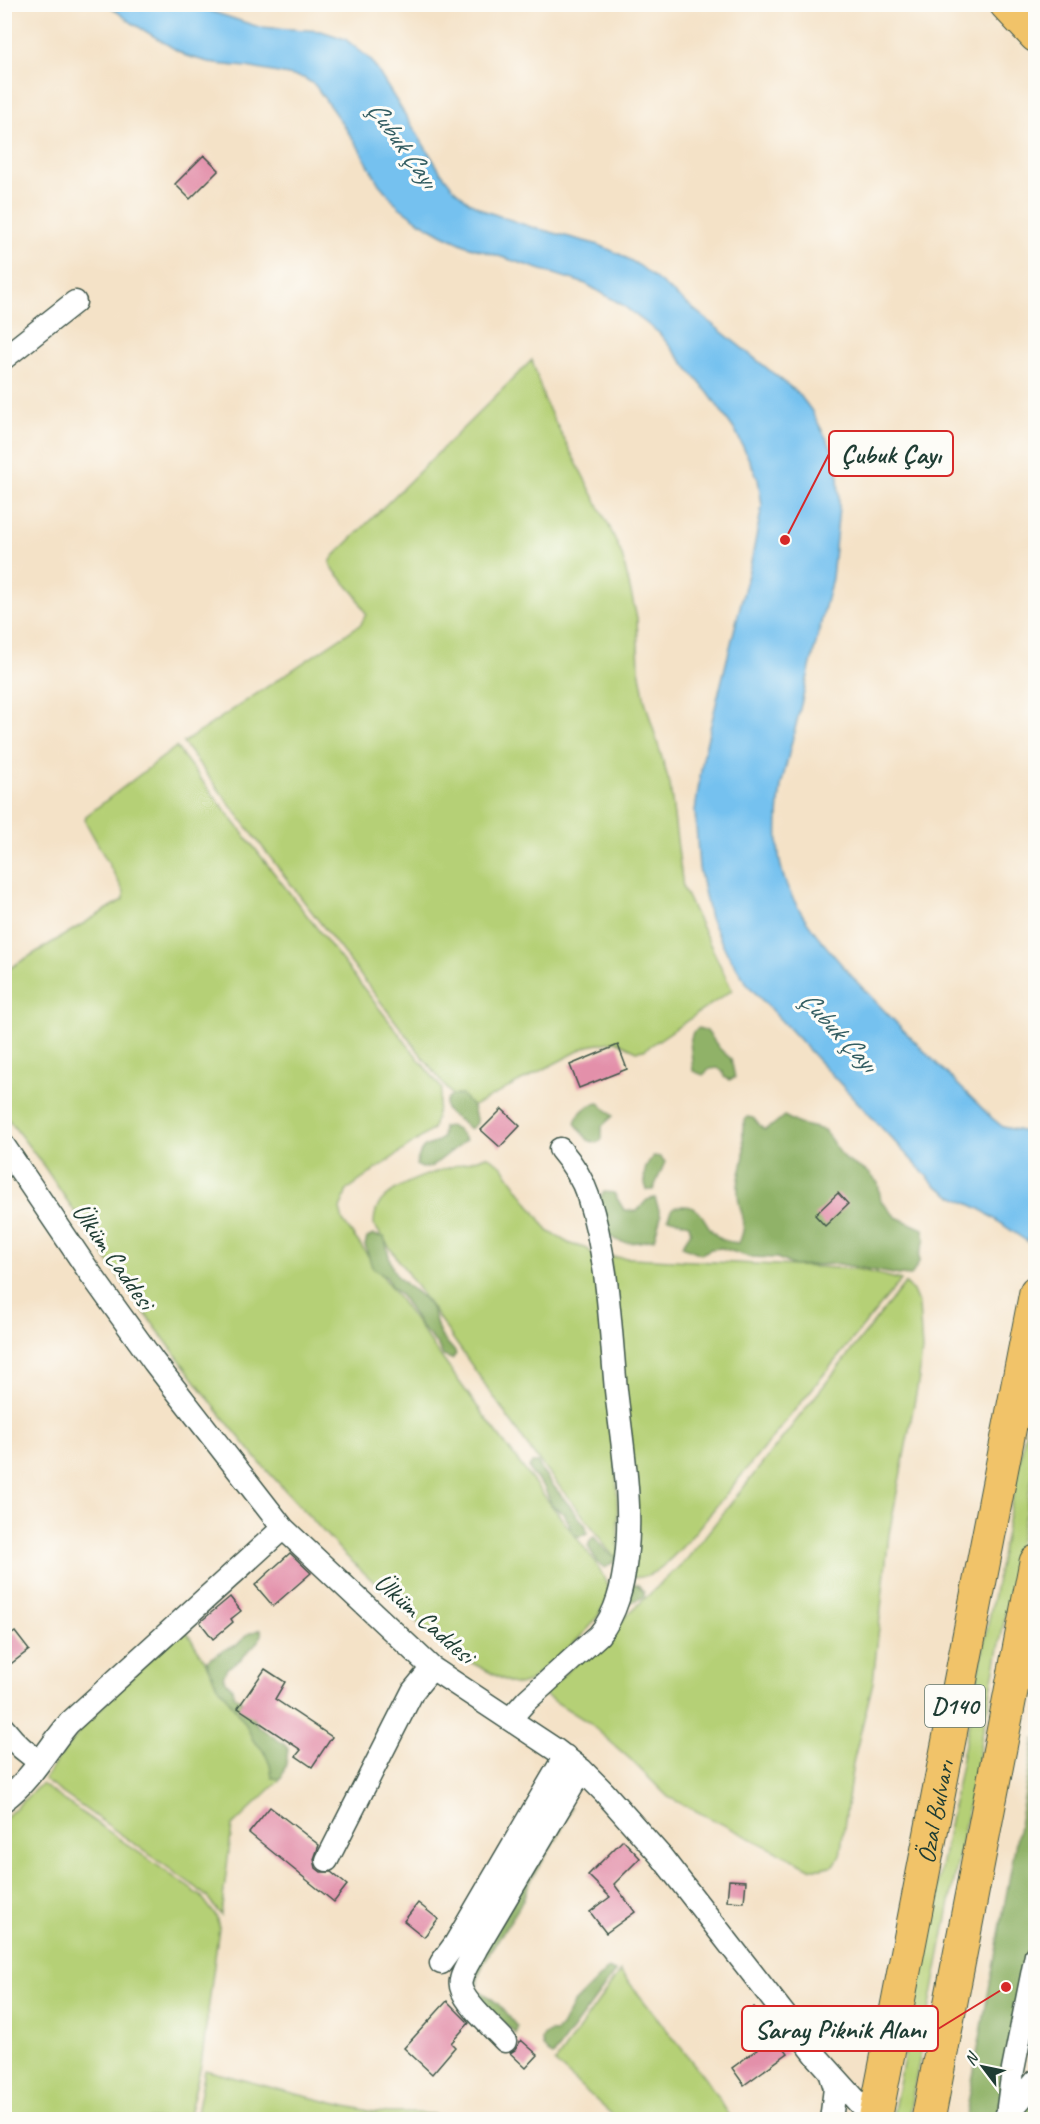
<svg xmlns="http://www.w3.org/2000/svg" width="1040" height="2124" font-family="Caveat,sans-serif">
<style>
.green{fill:#b5d076;stroke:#6a8655;stroke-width:1.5}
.forest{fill:#90b267;stroke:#58784e;stroke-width:1.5}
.water{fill:#75c1ef;stroke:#4a7f92;stroke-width:1.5}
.building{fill:#e390aa}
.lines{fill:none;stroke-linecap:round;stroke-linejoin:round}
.minor-casing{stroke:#3f564a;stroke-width:25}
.highway-casing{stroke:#3f564a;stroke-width:35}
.minor{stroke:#fff;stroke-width:22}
.highway{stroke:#f1c369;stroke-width:33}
.labels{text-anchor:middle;stroke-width:6;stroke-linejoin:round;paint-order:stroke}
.shield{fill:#fdfcf7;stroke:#62766e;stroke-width:1.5}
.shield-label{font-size:24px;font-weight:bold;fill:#1f3d34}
.street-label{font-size:26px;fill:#1f3d34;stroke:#fdfcf7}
.water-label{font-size:27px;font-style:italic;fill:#345e63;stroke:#fdfcf7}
.leader{fill:none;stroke:#d62828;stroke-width:2}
.callout-dot{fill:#d62828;stroke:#fdfcf7;stroke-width:2}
.callout{fill:#fdfcf7;stroke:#d62828;stroke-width:2}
.callout-label{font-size:27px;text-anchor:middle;font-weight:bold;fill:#1f3d34}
</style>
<rect width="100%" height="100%" fill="#fdfcf7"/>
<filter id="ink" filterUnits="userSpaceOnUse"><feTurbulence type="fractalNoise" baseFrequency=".0167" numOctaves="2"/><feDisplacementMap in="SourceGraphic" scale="12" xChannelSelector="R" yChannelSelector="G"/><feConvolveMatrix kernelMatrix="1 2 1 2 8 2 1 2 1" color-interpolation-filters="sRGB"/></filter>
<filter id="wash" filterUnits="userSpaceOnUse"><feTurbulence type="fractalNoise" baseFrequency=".008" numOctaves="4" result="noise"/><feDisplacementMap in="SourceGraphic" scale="24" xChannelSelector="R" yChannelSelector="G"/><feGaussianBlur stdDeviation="1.35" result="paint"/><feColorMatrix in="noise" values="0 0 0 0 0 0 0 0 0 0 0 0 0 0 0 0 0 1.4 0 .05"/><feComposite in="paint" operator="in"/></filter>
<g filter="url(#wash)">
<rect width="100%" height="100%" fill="#f4e2c7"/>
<path class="green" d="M532,360L545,402L609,526L622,555L637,618L639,669L645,701L670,785L683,888L732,990L644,1050L637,1051L616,1041L588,1046L464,1111L183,743L361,624L366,614L356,595L332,568L330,562L334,556Z
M176,747L442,1089L433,1129L347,1190L340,1209L343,1221C414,1319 484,1419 559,1515C571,1532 607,1571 608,1591C609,1620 550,1663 529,1682L519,1685L510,1683L457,1655L436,1640L344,1554L261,1464L217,1410L127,1289L43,1165L5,1115V971L124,899V892L85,821L86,816Z
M487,1156L502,1166L548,1231L570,1244L588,1249L594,1256L614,1399L619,1558C609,1554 605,1546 600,1537L532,1452L374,1225C374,1219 375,1212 378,1206C393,1179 459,1166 487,1156Z
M610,1257L857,1269L901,1280L687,1542C673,1556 654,1581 632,1577Z
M905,1283L913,1291L919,1305L922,1350L919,1378L889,1534L873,1682L853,1763L840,1856L834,1865L821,1868H810L668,1797L630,1759L588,1722L543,1694L687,1559Z
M1035,1382V1462L908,2119L892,2120Z
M184,1628L281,1779L232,1826L221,1915L208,1898L197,1888L44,1780C81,1721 134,1675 184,1628Z
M41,1784L201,1896L216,1916L219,1927L201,2065L188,2119H5V1818Z
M620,1971L705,2078L732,2119H617L555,2063Z
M205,2070C259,2084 314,2100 369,2111C395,2116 426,2109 451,2119H196Z"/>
<path class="forest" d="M699,1028L707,1031L720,1049L731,1059L735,1078L729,1080L724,1077L723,1072L718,1068L710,1069L703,1075L693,1071L690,1041L693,1032Z
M452,1095H462L473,1107L477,1123L470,1129C466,1126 463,1122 459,1120C448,1114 438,1106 452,1095Z
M599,1103L613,1116L602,1126V1139L596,1143L588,1140L575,1123C578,1112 588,1104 599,1103Z
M784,1116L799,1124L824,1130L845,1160L868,1172L878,1183L881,1201L890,1211L896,1217L923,1229L925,1240L919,1255V1262L911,1276L899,1275L839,1264L794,1266L777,1258L749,1257L722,1248L711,1249L701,1254L682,1246L691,1232L689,1224L668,1218C670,1210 672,1207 681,1206C707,1205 702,1228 720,1238C725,1242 733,1242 739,1243C750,1218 738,1214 738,1192C737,1179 743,1167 744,1154C745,1141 739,1129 747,1117L753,1118L764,1130L773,1125Z
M450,1126L457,1130L466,1140L431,1167L422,1168L416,1165C424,1137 426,1152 442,1138L443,1127Z
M654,1156L660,1157L665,1162L653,1190H647C642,1178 644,1164 654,1156Z
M604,1192L614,1193L624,1210L637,1211L647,1200L655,1198L661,1216L654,1239C637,1243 614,1248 604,1228C600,1220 599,1209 598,1200Z
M373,1235L384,1237C388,1247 388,1258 393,1269C399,1283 416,1290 426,1301C435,1311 435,1321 439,1332C442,1340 452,1346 456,1354L452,1359L443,1356L437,1344L420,1326L402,1297L391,1286L387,1278L372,1267L365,1245L367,1238Z
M532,1463H538L543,1473L586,1526L587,1533L580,1537L573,1534L568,1521L563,1513L552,1506L544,1487L532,1474L529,1468Z
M594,1537L608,1553L619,1558L605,1568L597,1562L588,1546L591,1539Z
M633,1584L638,1585L644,1592V1597L629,1603L626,1601Z
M261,1629L262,1635L258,1641L240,1660L227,1668L223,1677L232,1688L234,1695L241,1700L258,1726L285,1745L288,1749L286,1764L281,1779L272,1778L270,1765L264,1751L253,1740L245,1723L214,1680L207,1661L224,1650L237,1645L248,1634Z
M1035,1738V1918L997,2119L965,2120Z
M571,1807C562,1834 545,1855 531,1880C526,1889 524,1900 518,1909C508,1927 472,1970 478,1990C499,2002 503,2009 517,2027L516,2034L475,1996L468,1976Z
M608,1969L615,1972L553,2056C538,2050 538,2030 556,2032L561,2027L573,2004Z
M1035,2092V2119L1018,2120Z"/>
<path class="water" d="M108,5H192L259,27L321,31L345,39L371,60L440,171L455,190L469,202L485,211L528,226L599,245L621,255L640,266L799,394L811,410L832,449L838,469L839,507L832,578L781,786C777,817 774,856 787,886C803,923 831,952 857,982C901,1029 947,1074 993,1119L1003,1127L1035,1134L1036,1191L1028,1242L980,1209L952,1196L935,1185L748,985L727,953L710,918L699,868L695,811L703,757L752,558L762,506L758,479L736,432L709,394L659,333L621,304L586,284L467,246L443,235L420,222L399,207L379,184L357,145L315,85L304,78L247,67L216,64L186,56L132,23Z"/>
<g id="blocks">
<path class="building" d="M204,155L219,170L190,199L175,184Z
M618,1045L627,1069L579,1088L570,1065Z
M502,1109L520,1126L500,1147L481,1130Z
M838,1193L848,1204L825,1226L815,1215Z
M290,1553L311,1573L273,1606L255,1585Z
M230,1597L241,1611L231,1619L233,1622L213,1639L200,1622Z
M15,1632L29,1650L4,1669V1640Z
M265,1669L285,1682L275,1699L332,1737L312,1767L296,1756L301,1750L238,1708Z
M270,1807L319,1845L314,1859L316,1868L321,1872H331L347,1885L334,1902L249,1833Z
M623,1840L640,1858L614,1884L635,1912L606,1933L590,1912L610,1897L588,1875Z
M729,1880L746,1881L744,1902L727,1901Z
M418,1903L438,1919L424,1937L404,1921Z
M447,2001L469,2023L451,2043L455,2047L432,2074L404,2048Z
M754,2007L788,2053L744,2085L732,2068L763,2045L741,2016Z
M521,2040L538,2055L526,2068L510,2053L515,2050Z"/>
</g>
</g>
<g filter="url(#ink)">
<use href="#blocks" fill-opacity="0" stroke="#3f564a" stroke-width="1.5"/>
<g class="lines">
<g class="minor-casing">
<path id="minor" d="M4,358L75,302
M4,1146L90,1273L154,1362L283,1528L432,1668L556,1750L582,1770L604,1792L660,1855L819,2059L874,2120
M510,1719L527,1700L599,1635C617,1613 623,1585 626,1558C633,1503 622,1445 616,1390C610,1325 608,1257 588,1196C582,1178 572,1163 560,1149
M4,1729C15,1743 25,1753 40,1761
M4,1800C32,1779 47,1749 69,1723L283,1528
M327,1860L413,1691L432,1668
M441,1963L455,1944L565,1756
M505,2041C494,2028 456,1997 461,1980C463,1970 471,1959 476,1949L582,1770
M830,2072L835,2088L831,2120
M1007,2114L1013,2070L1036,1955
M1007,2115L1036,2081"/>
</g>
<g class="highway-casing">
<g id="highway">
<path d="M1006,4L1036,36"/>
<path id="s1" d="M875,2120L1036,1292"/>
<path d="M928,2120L1036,1562"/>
</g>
</g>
<use href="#minor" class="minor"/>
<use href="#highway" class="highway"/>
</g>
</g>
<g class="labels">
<rect class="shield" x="925" y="1685" width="60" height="42" rx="4.5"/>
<g class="shield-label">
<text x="955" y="1714">D140</text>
</g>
<g class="street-label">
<text transform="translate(114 1256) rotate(55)" y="9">Ülküm Caddesi</text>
<text transform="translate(425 1618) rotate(41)" y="9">Ülküm Caddesi</text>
<text dy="9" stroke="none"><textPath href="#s1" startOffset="314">Özal Bulvarı</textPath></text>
</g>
<g class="water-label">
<text transform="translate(403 144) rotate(54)" y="9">Çubuk Çayı</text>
<text transform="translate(839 1031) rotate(47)" y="9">Çubuk Çayı</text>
</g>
</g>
<path class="leader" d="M785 540L829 454M1006 1987L938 2029"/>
<g class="callout-dot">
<circle cx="785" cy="540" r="6"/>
<circle cx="1006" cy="1987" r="6"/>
</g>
<g class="callout">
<rect x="829" y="431" width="124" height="45" rx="6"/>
<rect x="742" y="2006" width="196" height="45" rx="6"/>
</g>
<g class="callout-label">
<text x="891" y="463">Çubuk Çayı</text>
<text x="840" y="2038">Saray Piknik Alanı</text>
</g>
<rect width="1040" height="2124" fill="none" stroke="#fdfcf7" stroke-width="24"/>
<g transform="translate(983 2067) rotate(302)" stroke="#fdfcf7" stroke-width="4.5" paint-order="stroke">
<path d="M0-4.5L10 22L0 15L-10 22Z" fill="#1f3d34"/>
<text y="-9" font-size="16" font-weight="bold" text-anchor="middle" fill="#1f3d34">N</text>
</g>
</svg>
